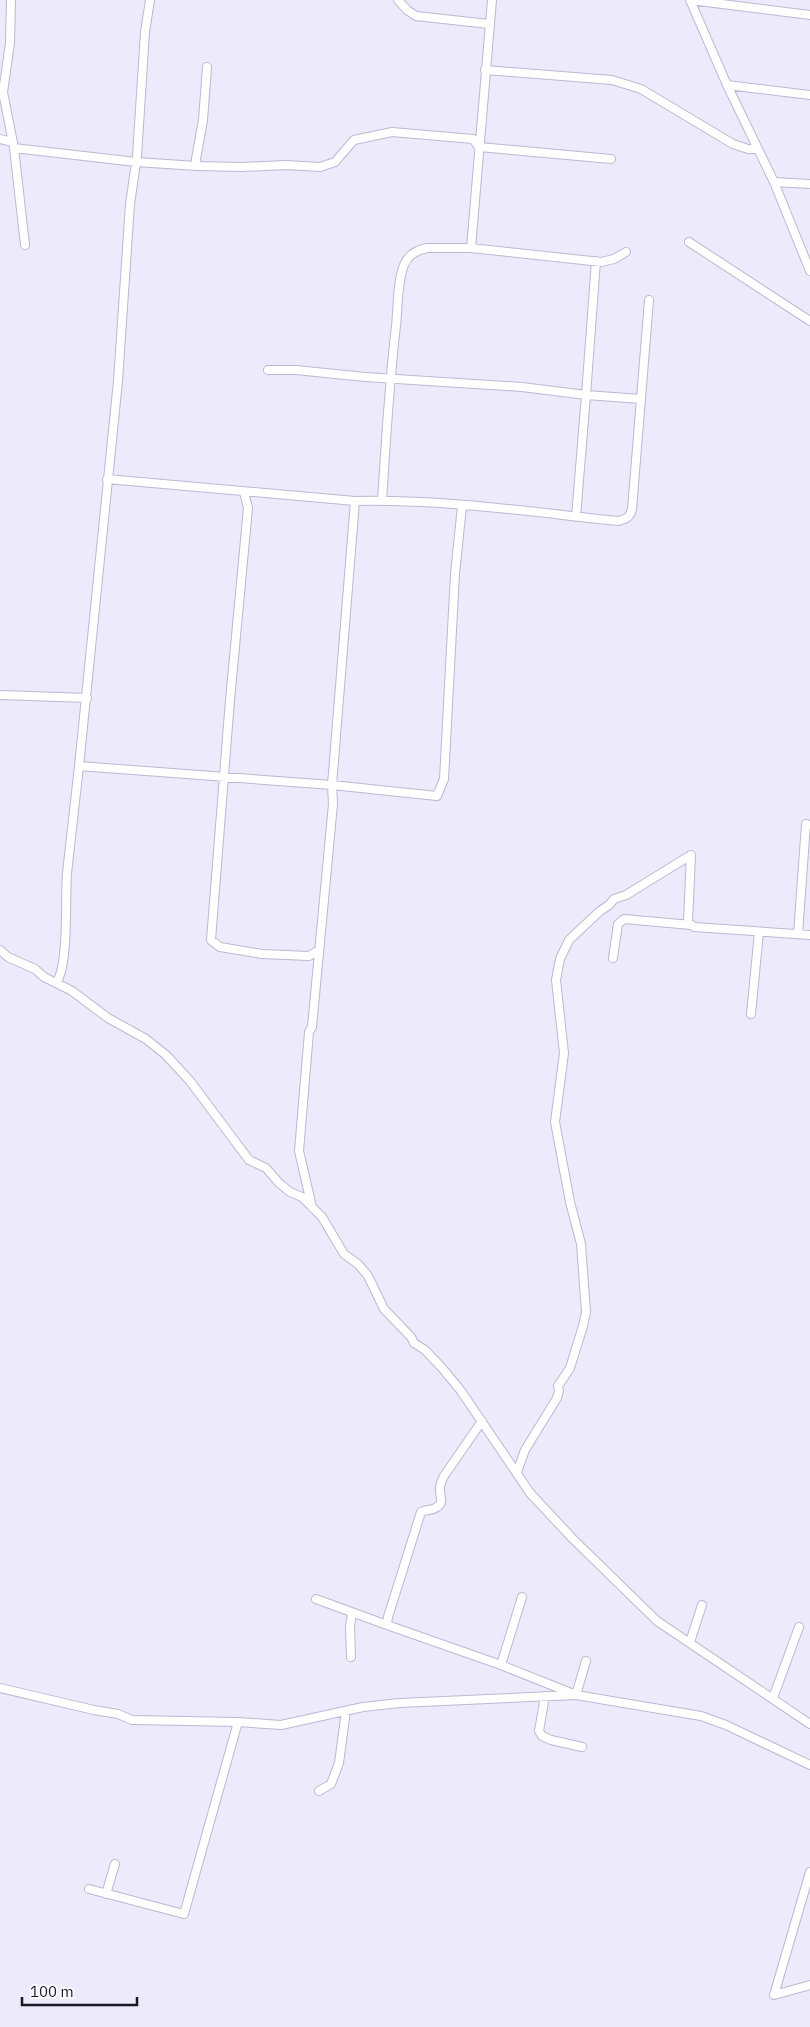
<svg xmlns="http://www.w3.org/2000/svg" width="810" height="2027" font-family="'IBM Plex Sans',sans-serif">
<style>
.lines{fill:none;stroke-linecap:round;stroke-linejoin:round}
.minor-casing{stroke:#bcb8d4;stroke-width:10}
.minor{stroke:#fff;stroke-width:8}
</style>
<rect width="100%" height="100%" fill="#eceafb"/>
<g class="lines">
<g class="minor-casing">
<path id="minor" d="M11,0L10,43L3,92L14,148L25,245
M150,0L145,32L137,156L130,204L118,381L79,766L332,785L333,804L312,1027L309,1032L299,1151L312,1207
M398,0L407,10L416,16L489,24
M690,0L727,85L774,182L810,271
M690,0L810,15
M485,70L612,80L641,89L733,144L748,149H758
M727,85L810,95
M0,139L12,142
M14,148L136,162L197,166L242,167L286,165L320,167L335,162L354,140L392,132L473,139L479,147L611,159
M197,166L196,159L203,120L207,67
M774,182L810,184
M689,242L810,321
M471,248L492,0
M596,261L586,395L641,399
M268,370H296L365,377L522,387L586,395L576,517
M107,479L355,501
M244,492L248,508L230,700L211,940L220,947L262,954L309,956L319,950
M382,500C386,442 389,384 396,326C398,307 397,283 404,265C408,255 417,250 427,248H471L601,262L614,259L626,252
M462,506L455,574L444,779L437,796L332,785L355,501C442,499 531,512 618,521C627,519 630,517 632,509L649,300
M0,695L87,698
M691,855L688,922L694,927L810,935
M798,934L806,824L810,825
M0,950L8,957L35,969L44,977L72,991L108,1018L146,1039L166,1055L190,1081L249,1160L266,1168L279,1183L290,1192L302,1197L322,1217L344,1254L358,1264L368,1276L384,1309L411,1337L414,1343L425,1350L443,1369L461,1391L530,1493L572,1538L657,1621L810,1724
M613,958L618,924L624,919L691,925
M56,983C69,966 65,898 67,873C71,838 75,802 79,766
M751,1014L759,932
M482,1421L444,1476C442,1480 440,1484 440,1488C439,1496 445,1502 437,1507C432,1511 426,1509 421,1512L388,1617L387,1625L501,1665L576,1695L586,1661
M517,1472L525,1450L557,1398L559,1391L558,1386L570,1368L583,1326L586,1312L581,1244L570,1202L555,1122L564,1053L556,980L560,959L569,940L600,911L609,905L614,899L626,895L691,855
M316,1599L387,1625
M690,1642L702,1605
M351,1657L350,1626L352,1614
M501,1665L522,1597
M0,1688L94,1710L118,1714L132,1720L238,1722
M545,1696L539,1731L542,1736L551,1740L582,1747
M773,1698L799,1627
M319,1791L331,1784L339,1763L346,1711
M810,1872L774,1995L810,1985
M89,1889L184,1914L238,1722L281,1725L363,1707L400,1703L576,1695L701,1716L726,1725L810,1765
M106,1894L115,1864"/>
</g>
<use href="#minor" class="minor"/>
</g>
<path d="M22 1997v8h115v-8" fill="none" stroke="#1a1923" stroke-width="2.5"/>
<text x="30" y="1997" font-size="15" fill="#1a1923" stroke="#f9f9ff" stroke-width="4" paint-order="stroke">100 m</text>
</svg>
